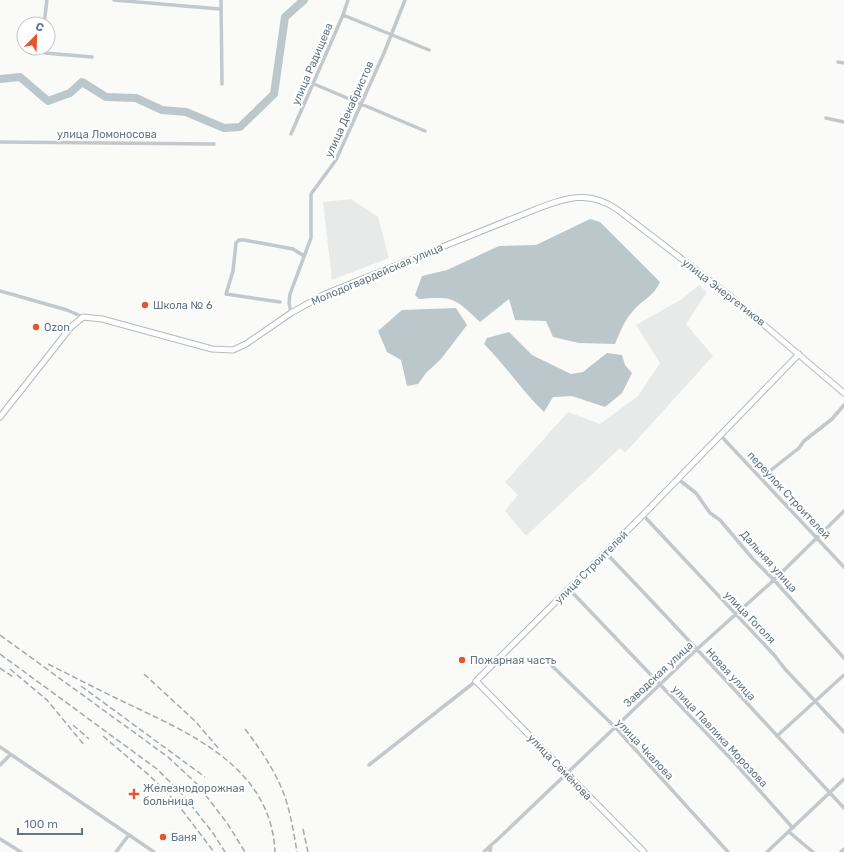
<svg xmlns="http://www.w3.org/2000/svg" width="844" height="852" font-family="Rubik,sans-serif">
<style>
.built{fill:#e8e9e9}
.water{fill:#bbc7cb}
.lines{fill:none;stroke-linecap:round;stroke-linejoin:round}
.river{stroke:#bbc7cb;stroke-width:8}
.secondary-casing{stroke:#b3babf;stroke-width:7}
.street{stroke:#c3c8cc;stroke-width:3.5}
.secondary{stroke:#fff;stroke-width:5}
.rail{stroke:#a2aab0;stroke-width:1.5;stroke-dasharray:6 3;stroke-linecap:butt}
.poi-dot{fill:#e4572e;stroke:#fff;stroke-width:1.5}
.labels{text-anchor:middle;stroke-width:4;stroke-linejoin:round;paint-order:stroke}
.street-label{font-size:11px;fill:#657683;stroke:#fff}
.poi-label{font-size:11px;fill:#657683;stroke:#fff;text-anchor:start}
</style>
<rect width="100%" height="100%" fill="#fafaf8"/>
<path class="built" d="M351,199L378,217L389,258L332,280L323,202Z
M699,285L707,292L686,324L713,356L625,453L620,448L526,536L505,511L518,495L505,482L568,412L600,424L638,396L660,363L636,325L682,299Z"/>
<path class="water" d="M590,219L600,222L660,282C654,296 642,300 633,311C624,321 620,332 615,344L579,343L553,337L546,321L515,320L509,299L480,322C455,298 454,296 419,299L415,295L422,276L447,270L499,246L536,245Z
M456,308L467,325L441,359L426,373L418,384L407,386L401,360L387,352L378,331L402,310Z
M509,332L532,355L571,374L583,372L607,353L622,355L625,365L632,373L622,393L605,407L572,396L553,397L544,412C522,391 506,366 484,344L487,338Z"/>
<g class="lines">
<path class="river" d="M0,79L20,77L48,101L70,93L82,82L106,97L136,98L162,110L186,112L224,128L240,127L274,94L285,17L304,0"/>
<g class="secondary-casing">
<path id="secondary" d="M0,417L71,327L83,317L102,319L212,349L233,350L246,344L291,313L325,294L534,210C565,198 589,189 618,210L730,296L844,393
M644,852L476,681L643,515L799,354"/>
</g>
<path class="street" d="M114,0L220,9
M221,0L222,84
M343,15L429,50
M44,24L47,0
M42,48L45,53L92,57
M838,62L844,63
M314,84L425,131
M826,118L844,122
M291,134L343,15L348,0
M0,142L214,144
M0,291L67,310L83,317
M280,302L226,294L233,271L236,243L239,240H244L293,249L304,256
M291,313L289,303L290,294L311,238V194L336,160L384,53L405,0
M721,436L844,567
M761,478L799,448L804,441L832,419L844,405
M678,479L696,493L710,513L720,520L753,559L774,580L844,658
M643,515L775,656L785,669L844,732
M605,552C686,636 764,722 844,808
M569,589L734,762L792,827
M546,660L615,727L728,852
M777,736L844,675
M0,747L154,852
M0,765L10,755
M369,765L476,681
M789,832L813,852
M0,839L21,852
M116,852L128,836
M484,852L490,846
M490,852L491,845L496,841L696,650L774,580L844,511
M767,852L844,779
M841,852L844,849"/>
<use href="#secondary" class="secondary"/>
<path class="rail" d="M0,635L168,757L197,784L227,823L245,852
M0,654L157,769L183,795L213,833L225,852
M48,664C74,677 99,690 124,702C191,734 271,767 275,852
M0,668L13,677
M10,669L47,700L85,746
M144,674L195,721L219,749
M81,686L205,777
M73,725L89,739
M245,729C261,750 276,772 285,797C291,815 294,834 297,852
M103,736L150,776L176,802L214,852
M303,829L308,852"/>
</g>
<g class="poi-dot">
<circle cx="145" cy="305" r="4"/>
<circle cx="36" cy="327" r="4"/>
<circle cx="462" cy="660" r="4"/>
<path d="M132 788h4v4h4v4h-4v4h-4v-4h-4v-4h4z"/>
<circle cx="163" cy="837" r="4"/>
</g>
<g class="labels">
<g class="street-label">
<text transform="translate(312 64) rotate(-67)" y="4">улица Радищева</text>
<text transform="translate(349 109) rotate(-66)" y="4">улица Декабристов</text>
<text x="107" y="138">улица Ломоносова</text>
<text transform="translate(377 274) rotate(-23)" y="4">Молодогвардейская улица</text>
<text transform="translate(724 292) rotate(38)" y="4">улица Энергетиков</text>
<text transform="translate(789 495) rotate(47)" y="4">переулок Строителей</text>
<text transform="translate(769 561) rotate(48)" y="4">Дальняя улица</text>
<text transform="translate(591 567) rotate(-45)" y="4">улица Строителей</text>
<text transform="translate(750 617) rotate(46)" y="4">улица Гоголя</text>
<text transform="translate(658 674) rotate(-43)" y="4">Заводская улица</text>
<text transform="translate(731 674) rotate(47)" y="4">Новая улица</text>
<text transform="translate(720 736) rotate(47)" y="4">улица Павлика Морозова</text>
<text transform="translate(645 749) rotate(47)" y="4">улица Чкалова</text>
<text transform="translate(560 767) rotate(46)" y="4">улица Семёнова</text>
</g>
<g class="poi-label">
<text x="153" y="309">Школа № 6</text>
<text x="44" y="331">Ozon</text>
<text x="470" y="664">Пожарная часть</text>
<text x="143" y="792">Железнодорожная<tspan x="143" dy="13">больница</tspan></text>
<text x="171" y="841">Баня</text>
</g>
</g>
<g transform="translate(36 36) rotate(23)"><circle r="19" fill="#ffffff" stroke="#c1c8cd"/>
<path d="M0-3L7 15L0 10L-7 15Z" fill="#e4572e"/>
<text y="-6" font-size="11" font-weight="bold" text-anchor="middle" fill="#657683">С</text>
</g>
<path d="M18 828v6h64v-6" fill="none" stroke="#657683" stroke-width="2"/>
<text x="24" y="828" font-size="12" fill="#657683" stroke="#ffffff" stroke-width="3" paint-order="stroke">100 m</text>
</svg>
